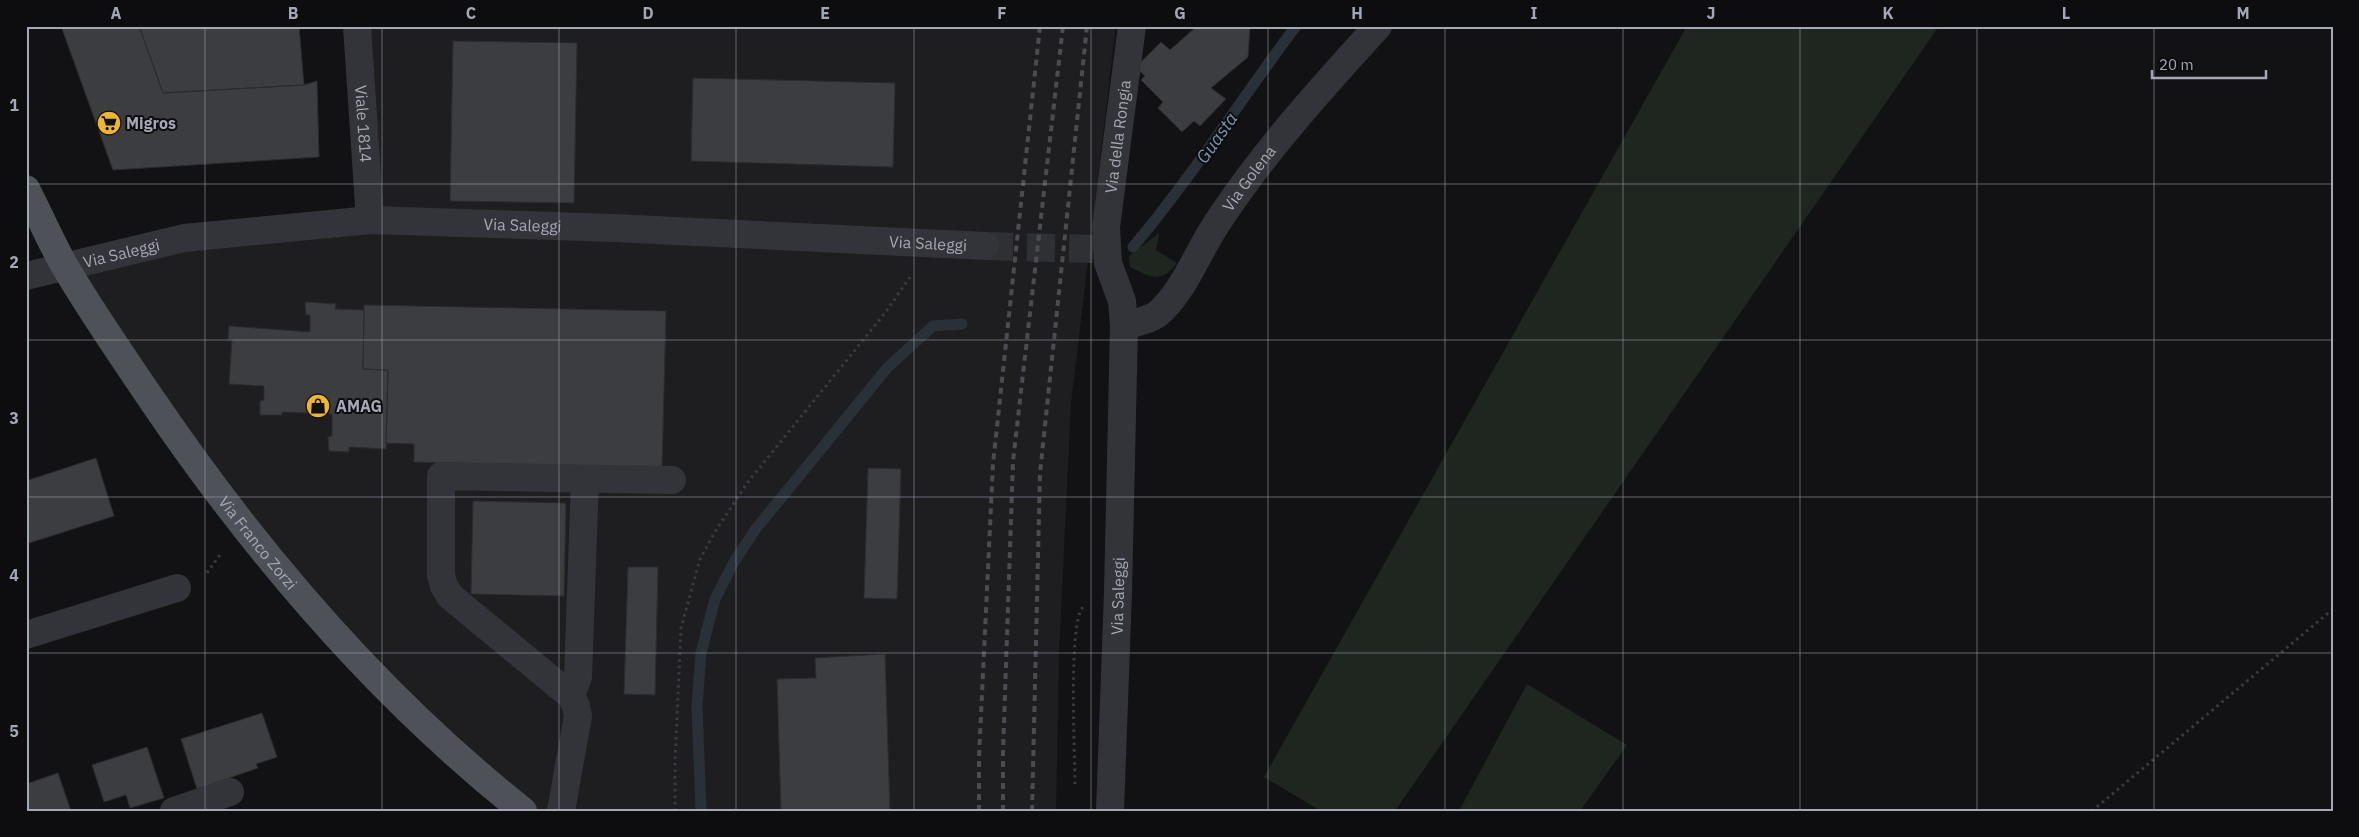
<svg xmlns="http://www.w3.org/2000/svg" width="2359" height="837" font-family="'IBM Plex Sans',sans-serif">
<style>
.built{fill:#1e1e21}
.green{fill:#1e261f}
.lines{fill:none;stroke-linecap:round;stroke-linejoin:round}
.stream{stroke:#293037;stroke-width:11}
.building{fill:#3c3d41;stroke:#2c2c30}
.minor-tunnel{stroke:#2f3034;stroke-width:28;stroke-dasharray:28 14;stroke-linecap:butt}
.path{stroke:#393b40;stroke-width:3;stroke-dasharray:2.5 4;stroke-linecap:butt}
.minor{stroke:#333439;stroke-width:28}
.major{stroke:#4f5158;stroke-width:28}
.rail{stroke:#4a4c52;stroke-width:4;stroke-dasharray:6 5;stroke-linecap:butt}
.grid{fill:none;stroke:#a4a8b4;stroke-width:1;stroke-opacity:0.55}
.labels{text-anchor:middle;stroke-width:4;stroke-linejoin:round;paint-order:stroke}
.poi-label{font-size:16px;font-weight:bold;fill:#a4a8b4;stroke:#0d0d0f;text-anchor:start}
.street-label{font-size:16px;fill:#a4a8b4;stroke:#0d0d0f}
.water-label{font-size:18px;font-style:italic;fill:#7a95af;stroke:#0d0d0f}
.neatline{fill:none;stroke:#a4a8b4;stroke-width:2}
.grid-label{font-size:16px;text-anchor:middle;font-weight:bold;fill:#a4a8b4}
</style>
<rect width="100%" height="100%" fill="#121214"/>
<path class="built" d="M357,26H1116L1071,404L1059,653L1056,811H523L333,630L64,265L370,220Z"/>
<path class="green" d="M1687,26H1939L1395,811H1321L1264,777Z
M1159,233L1156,250L1177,263C1160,285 1151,277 1130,267L1129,256Z
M1527,684L1627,745L1580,811H1459Z"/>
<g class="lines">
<path class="stream" d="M1133,247C1192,177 1241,99 1296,26
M701,811L697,706L701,653L715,599L734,562L755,530L888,367L933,326L962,324"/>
</g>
<path class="building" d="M61,26H139L163,93L304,85L317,81L319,157L113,170Z
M139,26H299L304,85L163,93Z
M1197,26H1250L1248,57L1211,88L1226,99L1200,126L1194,121L1182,132L1158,108L1163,102L1141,80L1145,76L1136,67L1161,42L1170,50Z
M453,41L577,43L574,203L450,201Z
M693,78L895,83L893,167L691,161Z
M305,302L336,304L335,309L364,310L363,369L388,370L386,449L349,447V452L329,451L328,437L332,436V414L282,412V415H260V401L264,400V386L229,384L232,339L228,340L229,326L310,332V315H306Z
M364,305L666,311L662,468L414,462V444L386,443L388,370L363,369Z
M96,458L114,516L26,544V481Z
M868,468L901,469L897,599L864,598Z
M473,501L566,503L564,596L471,594Z
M628,567H658L655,695L624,694Z
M885,654L890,811H781L777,679L816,678L815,658Z
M262,713L277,757L256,764L258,768L197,789L181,739Z
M147,747L164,798L130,808L126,795L104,802L92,765Z
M58,773L71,811H26V784Z"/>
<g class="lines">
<path class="minor-tunnel" d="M985,246L1093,249"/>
<path class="path" d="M207,573L222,552
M1075,784C1075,756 1068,622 1083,607
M675,811V762L681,628L700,559L716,530L748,482L885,313L910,277
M2092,811L2333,609"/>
<g class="minor">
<path id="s1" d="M357,26L370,220"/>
<path id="s2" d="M26,276L184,238L370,220L614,228L985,246"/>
<path id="s3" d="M1124,326C1137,322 1153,320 1162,310C1187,285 1199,249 1219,220C1265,150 1322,88 1378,26"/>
<path d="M26,635L177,588"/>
<path d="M571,696L578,677L585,479"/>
<path d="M174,811L230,792"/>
<path d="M561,811L578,716L576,706L571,696L450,596L444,586L441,575V476L672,480"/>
<path id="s4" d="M1110,811L1118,592L1124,326L1122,301L1108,263L1106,227L1132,26"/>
</g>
<path class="major" id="s5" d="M26,189C39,214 50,240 64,265C91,311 122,356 152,400C256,553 378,696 523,811"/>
<path class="rail" d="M979,811V757L993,464L1040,26
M1003,811V753L1013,461L1063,26
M1032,811L1040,473L1087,26"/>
</g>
<path class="grid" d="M205,26V811M382,26V811M559,26V811M736,26V811M914,26V811M1091,26V811M1268,26V811M1445,26V811M1623,26V811M1800,26V811M1977,26V811M2154,26V811M26,184H2333M26,340H2333M26,497H2333M26,653H2333"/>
<defs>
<g id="supermarket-disc" transform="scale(1.25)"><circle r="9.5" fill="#efb52e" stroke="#0d0d0f"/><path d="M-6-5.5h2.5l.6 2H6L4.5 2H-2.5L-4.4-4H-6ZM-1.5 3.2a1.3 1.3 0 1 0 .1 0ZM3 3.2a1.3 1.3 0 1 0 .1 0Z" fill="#111"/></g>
<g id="shop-disc" transform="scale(1.25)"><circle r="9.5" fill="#efb52e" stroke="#0d0d0f"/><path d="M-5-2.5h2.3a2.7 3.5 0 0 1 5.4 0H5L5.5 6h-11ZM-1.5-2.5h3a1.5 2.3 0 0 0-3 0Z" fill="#111"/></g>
</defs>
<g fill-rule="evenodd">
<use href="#supermarket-disc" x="109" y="123"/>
<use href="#shop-disc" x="318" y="406"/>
</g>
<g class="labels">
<g class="poi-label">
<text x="126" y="129">Migros</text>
<text x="336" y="412">AMAG</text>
</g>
<g class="street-label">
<text dy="6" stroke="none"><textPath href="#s1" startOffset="98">Viale 1814</textPath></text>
<text dy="6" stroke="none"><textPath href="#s4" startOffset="678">Via della Rongia</textPath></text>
<text dy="6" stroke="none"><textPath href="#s3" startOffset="200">Via Golena</textPath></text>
<text dy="6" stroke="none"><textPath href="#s2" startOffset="502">Via Saleggi</textPath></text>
<text dy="6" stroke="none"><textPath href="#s2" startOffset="908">Via Saleggi</textPath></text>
<text dy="6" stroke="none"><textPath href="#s2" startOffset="98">Via Saleggi</textPath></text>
<text dy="6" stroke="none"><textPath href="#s5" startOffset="424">Via Franco Zorzi</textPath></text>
<text dy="6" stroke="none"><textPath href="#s4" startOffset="215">Via Saleggi</textPath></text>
</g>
<g class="water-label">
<text transform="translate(1217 138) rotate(-55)" y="6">Guasta</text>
</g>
</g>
<rect width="2359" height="837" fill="none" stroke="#0d0d0f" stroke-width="55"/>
<path d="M2152 70v8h114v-8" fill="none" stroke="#a4a8b4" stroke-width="2.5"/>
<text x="2159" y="70" font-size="15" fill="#a4a8b4" stroke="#0d0d0f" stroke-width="4" paint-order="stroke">20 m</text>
<rect x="28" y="28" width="2304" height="782" class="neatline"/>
<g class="grid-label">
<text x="116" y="19">A</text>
<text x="293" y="19">B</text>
<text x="471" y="19">C</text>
<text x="648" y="19">D</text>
<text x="825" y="19">E</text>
<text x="1002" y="19">F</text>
<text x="1180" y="19">G</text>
<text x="1357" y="19">H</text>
<text x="1534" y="19">I</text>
<text x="1711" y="19">J</text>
<text x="1888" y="19">K</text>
<text x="2066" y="19">L</text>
<text x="2243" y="19">M</text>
<text x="14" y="111">1</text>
<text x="14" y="268">2</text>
<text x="14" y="424">3</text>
<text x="14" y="581">4</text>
<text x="14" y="737">5</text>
</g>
</svg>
